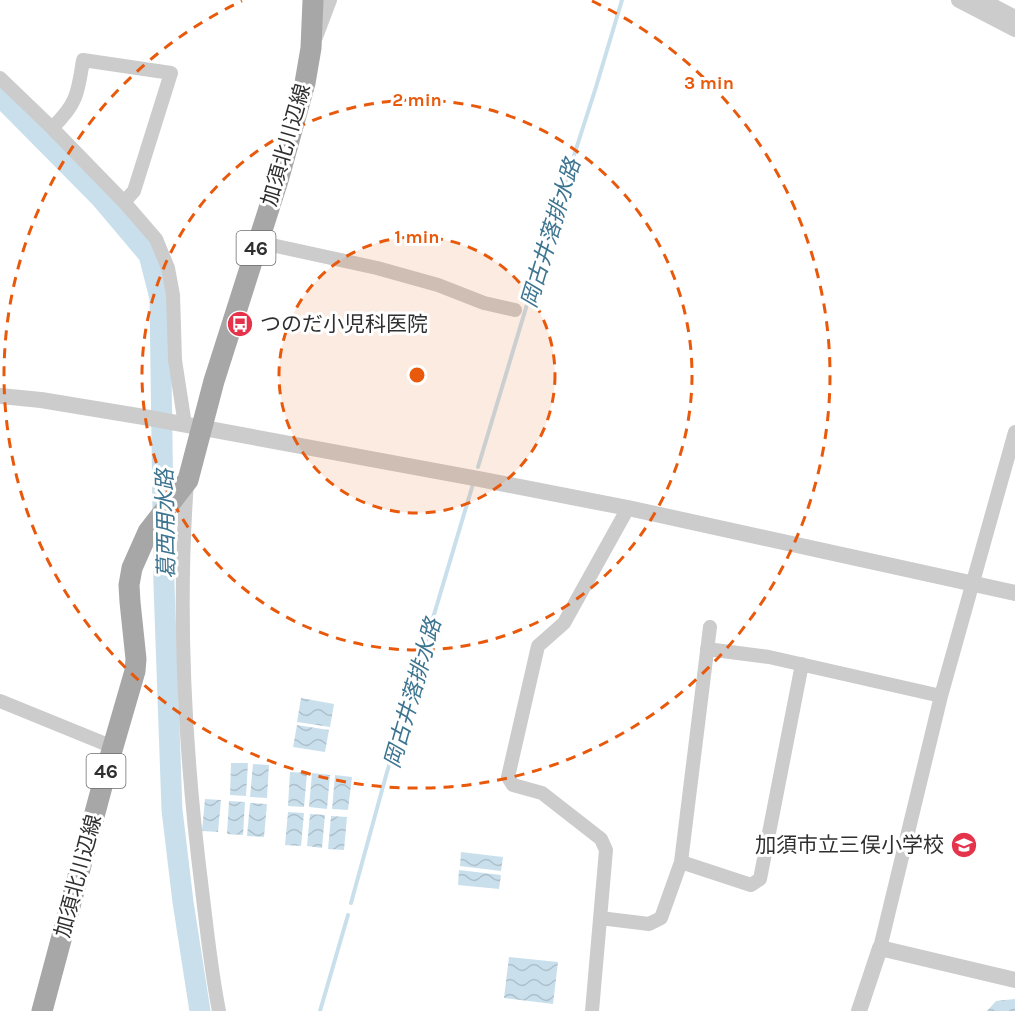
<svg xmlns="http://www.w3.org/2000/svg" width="1015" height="1011" font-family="Karla,'Noto Sans JP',sans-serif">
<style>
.water{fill:url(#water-waves)}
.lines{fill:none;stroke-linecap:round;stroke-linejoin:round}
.stream{stroke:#c9e0ec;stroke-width:4}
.river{stroke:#c9e0ec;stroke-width:21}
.minor{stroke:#ccc;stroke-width:14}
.tertiary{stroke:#ccc;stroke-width:16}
.primary{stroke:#a7a7a7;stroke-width:21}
.ring{fill:none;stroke:#e8590c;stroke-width:3;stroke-dasharray:10 8}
.labels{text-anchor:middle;stroke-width:6;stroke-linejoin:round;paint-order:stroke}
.shield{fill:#fff;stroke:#6d6d6d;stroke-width:1.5}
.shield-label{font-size:20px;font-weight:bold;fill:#2f2f2f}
.street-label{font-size:21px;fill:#2f2f2f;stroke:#fff}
.poi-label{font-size:21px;fill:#2f2f2f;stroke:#fff;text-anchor:start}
.water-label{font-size:22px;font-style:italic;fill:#3d7591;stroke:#fff}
.centre{fill:#e8590c;stroke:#fff;stroke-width:3}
.ring-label{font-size:18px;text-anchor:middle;font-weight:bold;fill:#e8590c;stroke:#fff;stroke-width:6;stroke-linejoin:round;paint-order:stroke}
</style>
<defs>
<pattern id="water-waves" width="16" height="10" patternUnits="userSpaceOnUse" patternTransform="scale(1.5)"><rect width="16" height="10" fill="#c9e0ec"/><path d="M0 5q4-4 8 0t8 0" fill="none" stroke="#adc0cb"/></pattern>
</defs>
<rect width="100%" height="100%" fill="#fff"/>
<path class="water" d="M301,698L334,704L330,727L297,722Z
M297,725L329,730L325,752L293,747Z
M231,763H248L246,796L230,795Z
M253,764L269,765L267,798L250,797Z
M290,772L307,773L304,807L288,806Z
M312,773L330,775L327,809L309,807Z
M335,775L352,777L348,810L332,809Z
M205,799L221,800L218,832L202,831Z
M229,801L245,802L243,835L227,834Z
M250,803L267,804L264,837L247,836Z
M288,812L304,813L301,846L285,845Z
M310,814L325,815L322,848L307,846Z
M331,816L347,817L344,850L328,849Z
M461,852L503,857L501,871L460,866Z
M459,870L501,875L499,889L458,885Z
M509,957L558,962L553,1004L504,998Z
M1015,999V1011H987L996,1001Z"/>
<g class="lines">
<path class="stream" d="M478,467L541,258L596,87L622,0
M351,903L387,772L473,484
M320,1011L348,915"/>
<path class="river" d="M0,96L100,197L149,255L160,298L164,585L172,810L183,902L200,1011"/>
<path class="minor" d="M983,0L1015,17
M316,37L330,0
M0,78L52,128L124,202L156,239L168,268L173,295L175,360L185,425
M52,128C77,104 78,93 83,60L171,73L134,191L124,202
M258,242L377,268L438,285L484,303L515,310
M187,482C177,618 185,755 202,890C207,930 211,971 219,1011
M707,649L769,657L941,696
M0,701L113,747
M681,862L751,885L760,879L802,664
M600,918L649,924L661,918L681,862L710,627
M880,948L941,696L1015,432
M592,1011L606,850L601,839L542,793L513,785L508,777L538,646L564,623L628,508"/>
<path class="tertiary" d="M959,0L1015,29
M0,396L41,400L144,417L479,479L628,508L1015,593
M859,1011L880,948L1015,980"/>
<path class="primary" d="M42,1011L108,764L135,671L136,659L130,602L129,585L132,568L148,532L188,480L214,381L279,177L305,83L311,48L313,0"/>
</g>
<circle cx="417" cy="375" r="138" fill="#e8590c" fill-opacity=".12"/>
<g class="ring">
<circle cx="417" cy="375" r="138"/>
<circle cx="417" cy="375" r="275"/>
<path d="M592 1A413 413 0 1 1 242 1"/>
</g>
<defs>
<g id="bus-disc" transform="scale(1.35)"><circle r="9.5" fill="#e4334a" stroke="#fff"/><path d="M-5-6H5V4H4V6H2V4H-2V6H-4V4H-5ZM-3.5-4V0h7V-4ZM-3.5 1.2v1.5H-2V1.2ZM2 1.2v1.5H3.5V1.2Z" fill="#fff"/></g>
<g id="school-disc" transform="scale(1.35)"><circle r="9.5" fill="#e4334a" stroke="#fff"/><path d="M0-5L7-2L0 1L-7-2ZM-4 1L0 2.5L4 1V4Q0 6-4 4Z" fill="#fff"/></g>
</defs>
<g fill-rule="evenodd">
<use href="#bus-disc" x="240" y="324"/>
<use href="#school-disc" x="964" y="845"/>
</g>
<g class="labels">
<g class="shield">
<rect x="236.5" y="231" width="39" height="34" rx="4.5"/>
<rect x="86.5" y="754" width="39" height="34" rx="4.5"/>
</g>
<g class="shield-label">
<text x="256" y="255">46</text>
<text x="106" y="778">46</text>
</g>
<g class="street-label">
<text transform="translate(286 145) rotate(-74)" y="7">加須北川辺線</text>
<text transform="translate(78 876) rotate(-75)" y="7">加須北川辺線</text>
</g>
<g class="poi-label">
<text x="260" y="331">つのだ小児科医院</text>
<text x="944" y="852" text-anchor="end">加須市立三俣小学校</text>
</g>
<g class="water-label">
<text transform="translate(550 233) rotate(-73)" y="8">岡古井落排水路</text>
<text transform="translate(165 524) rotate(-91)" y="8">葛西用水路</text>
<text transform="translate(412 693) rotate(-74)" y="8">岡古井落排水路</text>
</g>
</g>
<circle cx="417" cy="375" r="9" class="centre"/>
<g class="ring-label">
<text x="709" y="89">3 min</text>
<text x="417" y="106">2 min</text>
<text x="417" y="243">1 min</text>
</g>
</svg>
